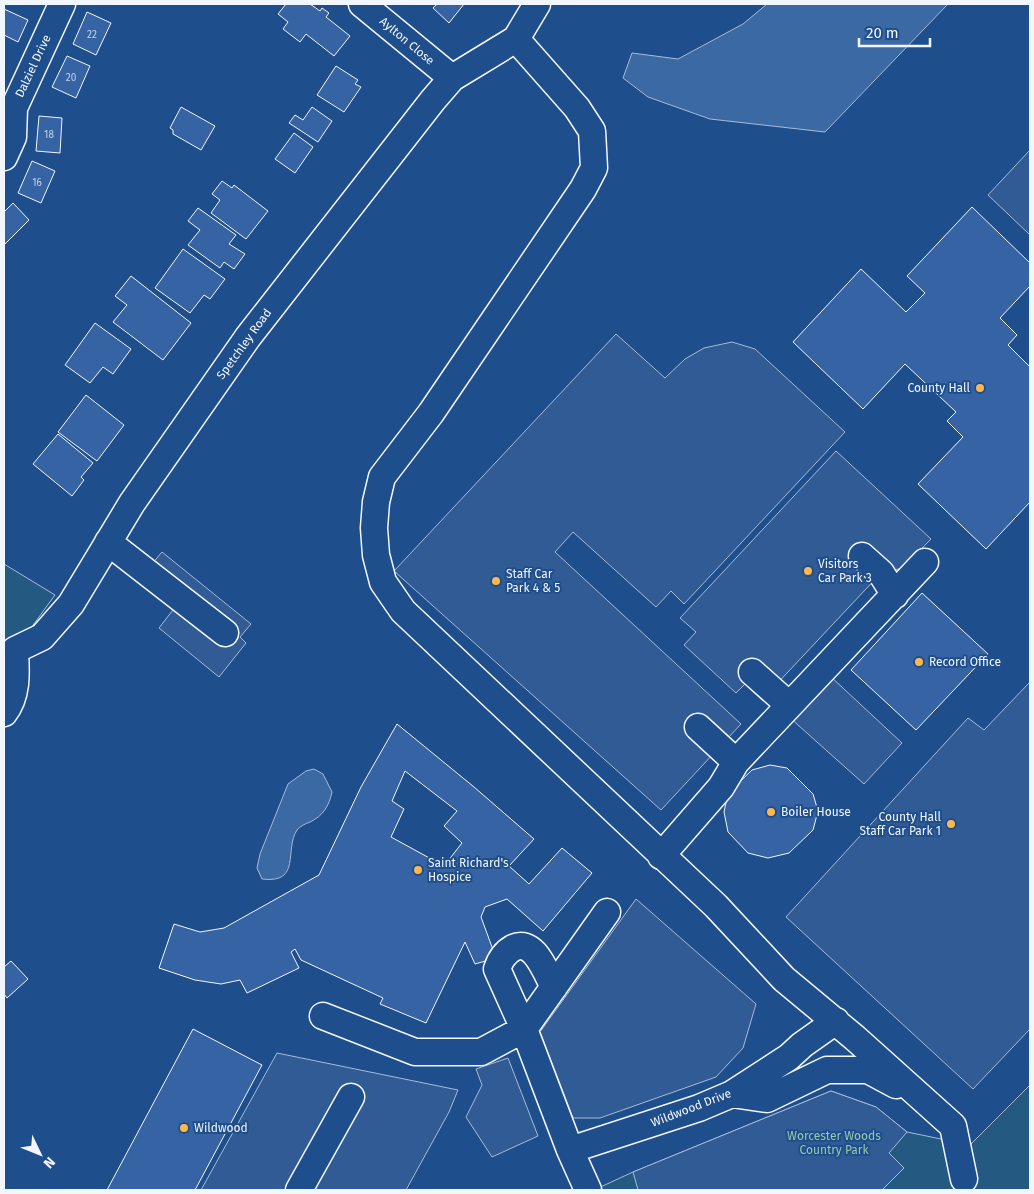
<svg xmlns="http://www.w3.org/2000/svg" width="1034" height="1194" font-family="'Fira Sans',sans-serif">
<style>
.green{fill:#245a82;stroke:#a8bbd7}
.parking{fill:#305b95;stroke:#a8bbd7}
.water{fill:#3b69a3;stroke:#a8bbd7}
.building{fill:#3563a3;stroke:#f2f6ff;fill-rule:evenodd}
.lines{fill:none;stroke-linecap:round;stroke-linejoin:round}
.minor-casing{stroke:#f2f6ff;stroke-width:29}
.minor{stroke:#1f4e8c;stroke-width:26}
.poi-dot{fill:#ffb74d;stroke:#1f4e8c;stroke-width:2}
.labels{text-anchor:middle;stroke-width:4;stroke-linejoin:round;paint-order:stroke}
.number-label{font-size:10px;fill:#c3d1e8}
.street-label{font-size:12px;fill:#f2f6ff;stroke:#1f4e8c}
.poi-label{font-size:12px;fill:#f2f6ff;stroke:#1f4e8c;text-anchor:start}
.park-label{font-size:12px;fill:#97c8a6;stroke:#1f4e8c}
</style>
<rect width="100%" height="100%" fill="#1f4e8c"/>
<path class="green" d="M4,564L55,595L4,665Z
M1030,1085V1190H594L633,1172L831,1091L876,1107L907,1132L970,1145Z"/>
<path class="parking" d="M1030,150V235L988,195Z
M616,334L665,378L685,359L704,348L732,342L755,349L845,432L684,604L671,591L656,607L573,532L555,552L741,724L661,810L394,571Z
M836,451L931,539L903,568L881,573L772,689L749,680L736,693L684,645L696,632L680,618Z
M162,552L251,624L240,637L246,643L219,677L159,628L176,606L141,577Z
M830,676L902,743L864,784L789,717Z
M1030,682V1029L973,1089L786,917L968,718L984,730Z
M636,899L756,1004L743,1048L716,1077L600,1118H573L540,1032Z
M277,1053L458,1090L449,1112L406,1190H201Z
M508,1058L538,1136L492,1157L466,1117L482,1085L476,1069Z
M831,1091L876,1107L907,1132L889,1153L904,1168L882,1190H638L633,1172Z"/>
<path class="water" d="M767,4H948L825,132L710,119L648,97L623,78L632,53L678,59L743,24Z
M314,769L323,774L332,792C329,806 323,816 310,822C305,824 300,826 297,830C284,849 302,884 262,879L257,868L260,854L288,784L306,771Z"/>
<path class="building" d="M286,4H310L320,11L322,8L329,13L326,17L350,36L334,56L306,34L300,42L283,29L288,22L278,14Z
M437,4H464L449,23L433,8Z
M4,9L28,20L18,42L4,35Z
M87,12L111,23L96,55L73,44Z
M67,56L90,66L76,98L52,87Z
M336,66L358,80L355,84L361,87L344,112L317,95Z
M181,107L215,126L201,150L173,134V130L170,128Z
M312,107L332,121L318,142L289,123L295,115L303,120Z
M39,116L62,118L60,153L36,151Z
M294,133L313,147L295,173L275,159Z
M32,161L55,171L41,203L18,193Z
M222,181L232,188L234,185L268,211L246,239L211,213L220,200L212,194Z
M13,203L29,220L4,245V212Z
M972,207L1030,263V286L1000,318L1017,335L1008,345L1030,367V502L986,549L918,484L963,437L947,421L956,412L905,364L863,409L793,342L861,269L906,312L925,293L907,276Z
M198,208L236,235L229,244L245,254L234,269L224,262L220,268L188,245L200,230L188,221Z
M183,249L225,279L210,299L204,295L190,313L155,288Z
M131,276L191,323L163,360L113,322L127,305L115,296Z
M95,323L131,349L113,374L103,367L90,383L65,365Z
M86,395L124,425L97,461L58,432Z
M58,434L93,463L81,477L84,480L72,496L33,464Z
M922,593L988,654L916,730L851,670Z
M397,724L474,787L534,839L509,866L529,884L562,848L592,873L543,931L507,899L485,907L481,917L496,958L475,964L465,942L426,1023L380,1004L383,998L301,960L295,949L291,952L299,968L247,993L240,980L221,984L195,980L159,968L174,924L200,932L224,928L319,875L361,787ZM405,771L457,811L444,826L462,843L444,866L391,837L404,809L392,801Z
M770,765L787,768L813,794L818,811L813,830L789,853L768,858L748,853L728,832L724,812L728,793L752,770Z
M11,961L28,979L7,998L4,994V967Z
M193,1029L262,1065L195,1190H107Z"/>
<g class="lines">
<g class="minor-casing">
<path id="minor" d="M362,4L452,78
M516,39L577,108L592,131L594,168L583,189L431,413L382,477L376,502L374,528L376,555L383,582L403,611L716,906L784,979L855,1038L953,1126L964,1179
M4,157L13,137L14,108L62,4
M108,542L225,633
M862,556L881,573L895,595
M752,672L789,705
M4,713C18,695 16,672 15,650L42,637L71,604L132,503L248,337L433,100L452,78L516,39L537,4
M698,727L736,762
M661,856L721,787L736,762L925,562
M323,1016L415,1052H481L524,1029L497,969C500,960 504,953 513,948C534,937 546,973 554,987
M732,1094L767,1099L827,1070H868L896,1085
M570,1150L699,1108L732,1094L789,1057L802,1045L836,1021
M299,1190L351,1097
M588,1190L570,1150L524,1029L607,912"/>
</g>
<use href="#minor" class="minor"/>
</g>
<g class="poi-dot">
<circle cx="980" cy="388" r="5"/>
<circle cx="808" cy="571" r="5"/>
<circle cx="496" cy="581" r="5"/>
<circle cx="919" cy="662" r="5"/>
<circle cx="771" cy="812" r="5"/>
<circle cx="951" cy="824" r="5"/>
<circle cx="418" cy="870" r="5"/>
<circle cx="184" cy="1128" r="5"/>
</g>
<g class="labels">
<g class="number-label">
<text x="92" y="38">22</text>
<text x="71" y="81">20</text>
<text x="49" y="138">18</text>
<text x="37" y="186">16</text>
</g>
<g class="street-label">
<text transform="translate(407 41) rotate(40)" y="4">Aylton Close</text>
<text transform="translate(33 66) rotate(-65)" y="4">Dalziel Drive</text>
<text transform="translate(244 344) rotate(-54)" y="4">Spetchley Road</text>
<text transform="translate(691 1108) rotate(-21)" y="4">Wildwood Drive</text>
</g>
<g class="poi-label">
<text x="970" y="392" text-anchor="end">County Hall</text>
<text x="818" y="568">Visitors<tspan x="818" dy="14">Car Park 3</tspan></text>
<text x="506" y="578">Staff Car<tspan x="506" dy="14">Park 4 &amp; 5</tspan></text>
<text x="929" y="666">Record Office</text>
<text x="781" y="816">Boiler House</text>
<text x="941" y="821" text-anchor="end">County Hall<tspan x="941" dy="14">Staff Car Park 1</tspan></text>
<text x="428" y="867">Saint Richard's<tspan x="428" dy="14">Hospice</tspan></text>
<text x="194" y="1132">Wildwood</text>
</g>
<g class="park-label">
<text x="834" y="1140">Worcester Woods<tspan x="834" dy="14">Country Park</tspan></text>
</g>
</g>
<rect width="1034" height="1194" fill="none" stroke="#f2f6ff" stroke-width="10"/>
<g transform="translate(40 1154) rotate(133)" stroke="#1f4e8c" stroke-width="4" paint-order="stroke">
<path d="M0-4L9 19L0 12L-9 19Z" fill="#f2f6ff"/>
<text y="-8" font-size="14" font-weight="bold" text-anchor="middle" fill="#f2f6ff">N</text>
</g>
<path d="M859 38v8h71v-8" fill="none" stroke="#f2f6ff" stroke-width="2.5"/>
<text x="866" y="38" font-size="15" fill="#f2f6ff" stroke="#1f4e8c" stroke-width="4" paint-order="stroke">20 m</text>
</svg>
